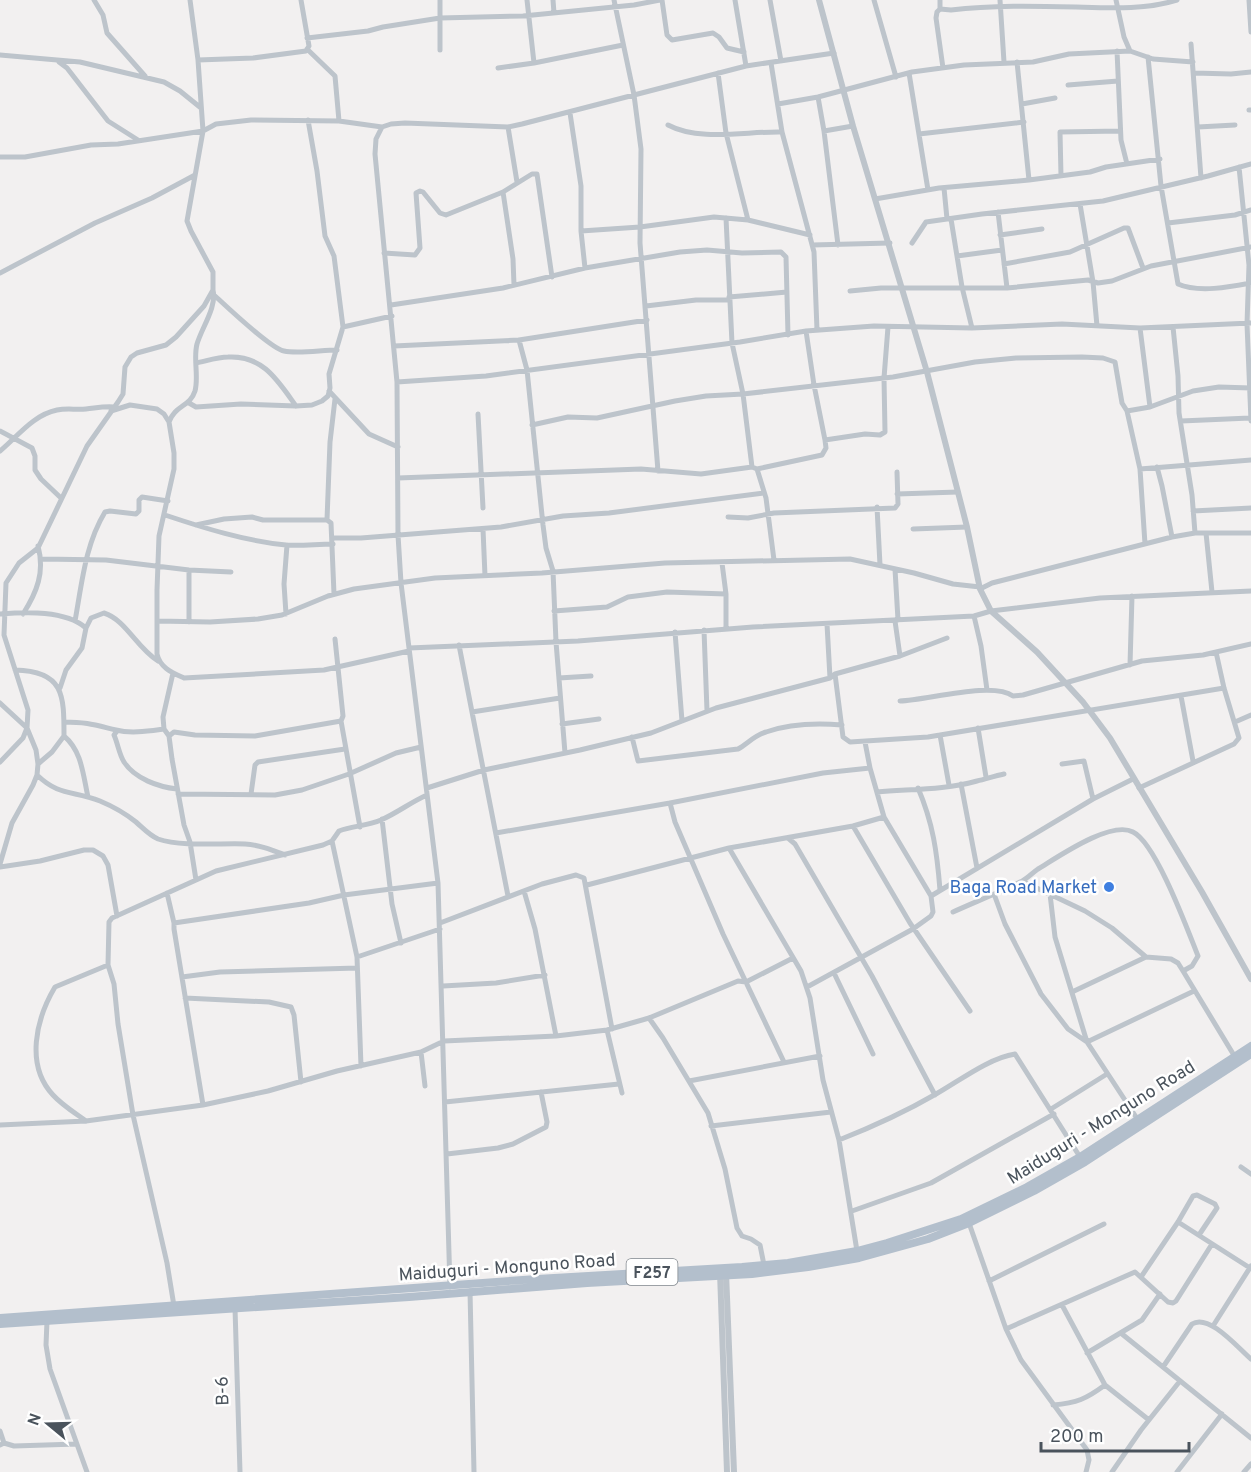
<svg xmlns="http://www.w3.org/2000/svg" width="1251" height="1472" font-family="Overpass,sans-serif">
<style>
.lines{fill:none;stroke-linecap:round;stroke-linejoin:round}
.minor{stroke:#bdc4cb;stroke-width:5}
.tertiary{stroke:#bdc4cb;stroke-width:6}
.primary{stroke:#b3bfcc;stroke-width:8}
.shop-dot{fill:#3f7fe0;stroke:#fff;stroke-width:2}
.labels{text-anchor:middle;stroke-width:5;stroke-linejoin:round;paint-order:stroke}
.shield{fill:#fff;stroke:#80878d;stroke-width:1.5}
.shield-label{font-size:16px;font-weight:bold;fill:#4a535c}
.shop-label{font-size:18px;fill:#366cbe;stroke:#fff;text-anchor:end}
.street-label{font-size:18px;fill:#4a535c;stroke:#fff}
</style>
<rect width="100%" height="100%" fill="#f2f0f0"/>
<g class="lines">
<path class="minor" d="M94,0L103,15L107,33L145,76
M527,0L534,63
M553,0L554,13
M614,0L634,95L641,149L640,243L658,471
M662,0L667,35L672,40L713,33L719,37L727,48L744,52
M735,0L746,66
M770,0L781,61
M874,0L896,77
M940,0V9L951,10C993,5 1034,6 1076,7C1110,8 1145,10 1177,0
M1000,0L1004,62
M1116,0L1124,37L1130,51L1153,59L1193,62
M1249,0L1251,32
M940,9L937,12L936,18L943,68
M307,38L368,31L383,27L440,18L523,16L634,5L660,0
M1191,44L1201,178
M307,49L335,76L339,121
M440,50V0
M1117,51L1121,140L1127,164
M0,55L80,62L164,82L180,91L201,108
M1148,57L1161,186L1178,284C1198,293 1230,287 1251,283
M198,60L253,58L306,51L309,46L301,0
M59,62L67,68L108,121L138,140
M1017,62L1029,180
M771,63L782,132L814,252L817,330
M498,68L534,63L623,45
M718,73L726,133L748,220
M909,73L928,190
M1194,73L1231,74L1251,72
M1068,85L1118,81
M818,97L824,131L838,245
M778,104L818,97L912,72L964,65L1033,62L1069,54L1130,51
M1022,104L1055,98
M1249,110H1251
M570,113L581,186V231L585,268
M668,125C700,142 747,131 782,132
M382,127L376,139L375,154L397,382L398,535L401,583L438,883L450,1287
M508,127L517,182
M1198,127L1235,125
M824,131L853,126
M919,134L1024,122
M0,157H25L91,145L118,144L203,131L216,124L251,120L339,121L382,127L391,124L405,123L508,127L522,124L746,66L834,53
M1239,167L1249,265L1247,324L1251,421
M1061,176L1060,132L1120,131
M944,188L947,219
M503,192L513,259L514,285
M875,199L939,188L1029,180L1090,172L1106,167L1160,159
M1080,204L1093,282L1097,326
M998,212L1007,288
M726,218L732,343L743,394L752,467
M951,219L962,287L972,328
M1168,223L1235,215L1251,210
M581,231L640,227L714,217L748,220L810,235
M1000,235L1042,229
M912,243L926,222L982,214L1103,201L1208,176L1251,164
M812,245L890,243
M384,253L415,255L420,248L416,193L420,191L423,192L440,213L446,215L503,192L532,174H537L552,277
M957,256L1002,250
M1004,264L1070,252L1124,228H1128L1143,268
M0,273L95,223L152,198L195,175
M850,291L881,288H1007L1088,280L1098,283L1112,281L1151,266L1251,247
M214,295C226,306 271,349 284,351C298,354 322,350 337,350
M729,297L787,292
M391,305L503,288L585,268L680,252L707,250L742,253L781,252L786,257L788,335
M646,306L696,300H730
M343,327L392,316
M1173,327L1178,376L1179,413L1192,495L1195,533
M1140,328L1150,407
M519,340L527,370L543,525L546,548L553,571L556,642L565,753
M394,346L519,340L647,320
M196,363C206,361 218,357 228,357C263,355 278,381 296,406
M397,382L486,376L740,342L806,331L874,326L972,328L1062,324L1140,328L1251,323
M329,391L369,434L398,447
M189,403L196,407L241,404L296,406L312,405L322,401L328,396L330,388L329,374L343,327L334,256L325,236L317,171L308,120
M111,411L130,405L157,409L164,414L169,422L174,453V469L159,536L157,590V654C160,668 173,673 184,678L324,670L409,651
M1127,411L1150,407L1193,391L1219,387L1251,388
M478,414L483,508
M1181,421L1250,418
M169,422C175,405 190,407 195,391C199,376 193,359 197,344C202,327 217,307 213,290
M532,425L568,417L597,418L675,401L706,396L743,394L893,377L975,362L1016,358L1082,357L1103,358L1115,362L1122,403L1127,411L1140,469L1145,544
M0,431L32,448L35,456V470L41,479L61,498
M825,440L865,434L880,435L885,432L884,378L888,327
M0,451C18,436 33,415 57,410C67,408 76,410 86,409C96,408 104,406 114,407
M1157,467L1162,486L1172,537
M757,469L766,498L774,560
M1140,469L1251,460
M398,478L641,469L701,474L752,467L757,469L822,455L826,448L825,440L814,385L806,331
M897,494L958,492
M877,507L880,565
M1193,511L1251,508
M165,515C204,528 245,541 286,545C302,546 317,544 333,544
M728,517L748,518L774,513L895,508L898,504L897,472
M327,520L330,442L335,399
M196,525L224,519L252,517L263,520H327L331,523L334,594
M483,529L485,576
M913,529L967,527
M1206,533L1212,592
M332,538H361L501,527L563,516L609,513L764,493
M42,559L106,560L189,570L231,572
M722,563L726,594V629
M895,569L898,620
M189,570V622
M980,589L992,583L1172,537L1195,533H1251
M554,611L607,607L628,597L667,592L726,594
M0,614C26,612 65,610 86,628
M23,614C37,592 45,572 38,546
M286,614L284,584L287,545
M974,616L981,646L987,690
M75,621C82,583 85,545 105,512L110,511L136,514L139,511V500L142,497L168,501
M157,621L210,622L258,619L282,615L328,596L354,589L435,578L542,573L665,563L850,559L914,573L953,584L980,587
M895,621L900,656
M827,624L830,678
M704,630L707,711
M675,632L682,721
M335,639L343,716L341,721L360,827
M459,645L472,712
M409,648L578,641L753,627L974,616L991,611L1100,598L1251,591
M1130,665L1132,596
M15,670C64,671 64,695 64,736L52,752L38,764
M173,673L163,717L164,729L169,736L172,759L184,825L190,842L196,880
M835,674L843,737L850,742L928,737L1224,688
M559,678L591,676
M60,688L66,670L82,648L86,628L91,618L104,613C126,620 136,647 158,661
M1181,696L1193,761
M900,701C928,700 992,681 1013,696L1023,695L1142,661L1203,655L1251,644
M0,703L27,728L36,750L38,764L37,775L33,785L12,823L0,864
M64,722C87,722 95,725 116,730C131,734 149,731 164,729
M1235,722L1251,715
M562,724L599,719
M978,728L986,777
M117,731L114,735C118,744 119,754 124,762C135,779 159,787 177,789
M940,735L949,785
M64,736C82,751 83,775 88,797
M169,736L174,732L195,735L255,736L341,721
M632,737L638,761L738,749C747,744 755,735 766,732C789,724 818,723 842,725
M0,762L23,738L27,728L28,710L4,635L6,583L19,563L38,548L87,446L118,402L123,394L125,367L131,357L137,353L166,345L176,337L204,306L213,290V272L191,231L187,221L203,131L198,60L190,0
M1062,764L1084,761L1093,799
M37,775C60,797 73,790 100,801C112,806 126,814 136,822C143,828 149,835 158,839C182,847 220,843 245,844C260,845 272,850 285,855
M961,784L977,868
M427,788L484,770L580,750L651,733L716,708L830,678L835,674L900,656L947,638
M918,788C933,823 937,852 940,890
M1139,788L1234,744L1239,738L1224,688L1216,652
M877,792C909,789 945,790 977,781C986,779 994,776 1004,774
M178,794L275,795L302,790L349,774L396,753L421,747
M251,794L255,765L258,762L345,749
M670,803L675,822L723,934L784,1062
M382,819L392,904L401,943
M853,826L910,923L970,1011
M496,833L670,803L823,773L870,768
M788,838L795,844L872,976L935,1095
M332,841L357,957L361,1066
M729,848L801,971L810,998L823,1080L839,1140L857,1251
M0,867L40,861L84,850H93L103,856L108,865L117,916
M1022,881L1085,911L1112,928L1146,957
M587,885L729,848L853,826L884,817
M524,891L535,929L556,1036
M167,893L174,923V929L203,1105
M994,894L1005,924L1041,994L1068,1029L1087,1042
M1050,894L1055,937L1087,1042L1138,1120
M508,896L472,712L560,698
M931,896L1093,799L1133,779
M953,912C975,902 998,893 1020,882C1027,879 1032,873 1038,869C1058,857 1111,820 1133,832C1156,843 1188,931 1198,956L1192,966L1183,971
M174,923L309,903L344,895L438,883
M440,923L542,884L576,875L584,878L612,1029
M357,957L440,929
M834,973L873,1054
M182,977L220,972L357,968
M443,986L496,983L545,975
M807,987L913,929L931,916L933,912L931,896L884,817L870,768L865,742
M1072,992L1146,957L1171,959L1178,963L1183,971L1235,1057
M185,998L269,1002L291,1007L294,1015L301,1082
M649,1018L663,1038L708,1113L725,1169L737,1228L742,1236L751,1239L760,1245L764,1265
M607,1030L622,1093
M1087,1042L1194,991
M421,1052L425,1086
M689,1081L820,1056
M445,1102L619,1084
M1051,1109L1107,1074
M86,1121C75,1113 62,1105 53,1095C25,1065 36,1019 55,987L108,965
M0,1125L86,1121L203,1105L268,1091L337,1071L421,1052L444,1041L556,1036L607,1030L649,1018L738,981L746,982L793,958
M711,1126L831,1112
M839,1140C872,1127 905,1112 936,1094C959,1081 989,1058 1015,1054L1080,1157
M447,1154L498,1148L513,1144L546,1127L547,1122L541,1092
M1241,1167L1251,1174
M852,1211L931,1183L1054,1114
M1178,1222L1250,1268
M969,1223L1006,1329L1021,1360L1087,1450L1089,1460L1086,1472
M1141,1277L1178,1222L1193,1196L1197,1195L1215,1204L1217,1208L1199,1235
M989,1281L1104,1224
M470,1291L474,1472
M1062,1305L1105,1385L1149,1420
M174,1306L167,1263L133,1115L118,1024L114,984L108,965L109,922L112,918L216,871L323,845L332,841L339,831C352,826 367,826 381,820C397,813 411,802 427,795
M235,1308L240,1472
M47,1321L46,1345L50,1369L87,1472
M1213,1326L1251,1266
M1006,1329L1135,1272L1168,1302L1173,1303L1176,1301L1212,1244
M1122,1334L1251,1438
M1087,1353L1142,1320L1160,1294
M1163,1367L1192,1324C1209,1313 1238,1348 1251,1359
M1053,1405C1077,1403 1086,1399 1105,1385
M0,1431L4,1443
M0,1445L4,1443L14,1446L77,1444
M1112,1472L1141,1430L1180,1381
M1177,1472L1222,1414
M1244,1472L1251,1464"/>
<path class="tertiary" d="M819,0L853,126L927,372L967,527L980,589L991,611L1037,652L1083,702L1110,738L1202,892L1251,979
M720,1272L727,1472
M726,1272L734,1472"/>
<path class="primary" d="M0,1318L537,1279L742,1267L788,1263L857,1251L887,1243L961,1219L1027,1187L1080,1157L1251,1046
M0,1324L409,1297L587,1283L752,1274L808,1267L859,1258L928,1239L969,1223L1034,1191L1085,1162L1251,1054"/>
</g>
<circle class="shop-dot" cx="1109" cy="887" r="6"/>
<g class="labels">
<rect class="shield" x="626.5" y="1259" width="51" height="26" rx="4.5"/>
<g class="shield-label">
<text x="652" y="1278">F257</text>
</g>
<g class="shop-label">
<text x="1097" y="893">Baga Road Market</text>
</g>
<g class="street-label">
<text transform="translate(1101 1122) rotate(-32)" y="6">Maiduguri - Monguno Road</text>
<text transform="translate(507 1267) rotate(-4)" y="6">Maiduguri - Monguno Road</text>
<text transform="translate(222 1391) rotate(-92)" y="6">B-6</text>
</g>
</g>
<g transform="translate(48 1424) rotate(289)" stroke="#ffffff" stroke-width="4.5" paint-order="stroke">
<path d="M0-4.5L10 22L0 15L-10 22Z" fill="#4a535c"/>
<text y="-9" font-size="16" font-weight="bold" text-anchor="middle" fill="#4a535c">N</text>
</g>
<path d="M1041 1442v9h148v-9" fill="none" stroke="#4a535c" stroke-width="3"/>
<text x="1050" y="1442" font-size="18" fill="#4a535c" stroke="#ffffff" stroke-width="4.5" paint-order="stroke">200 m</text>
</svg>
